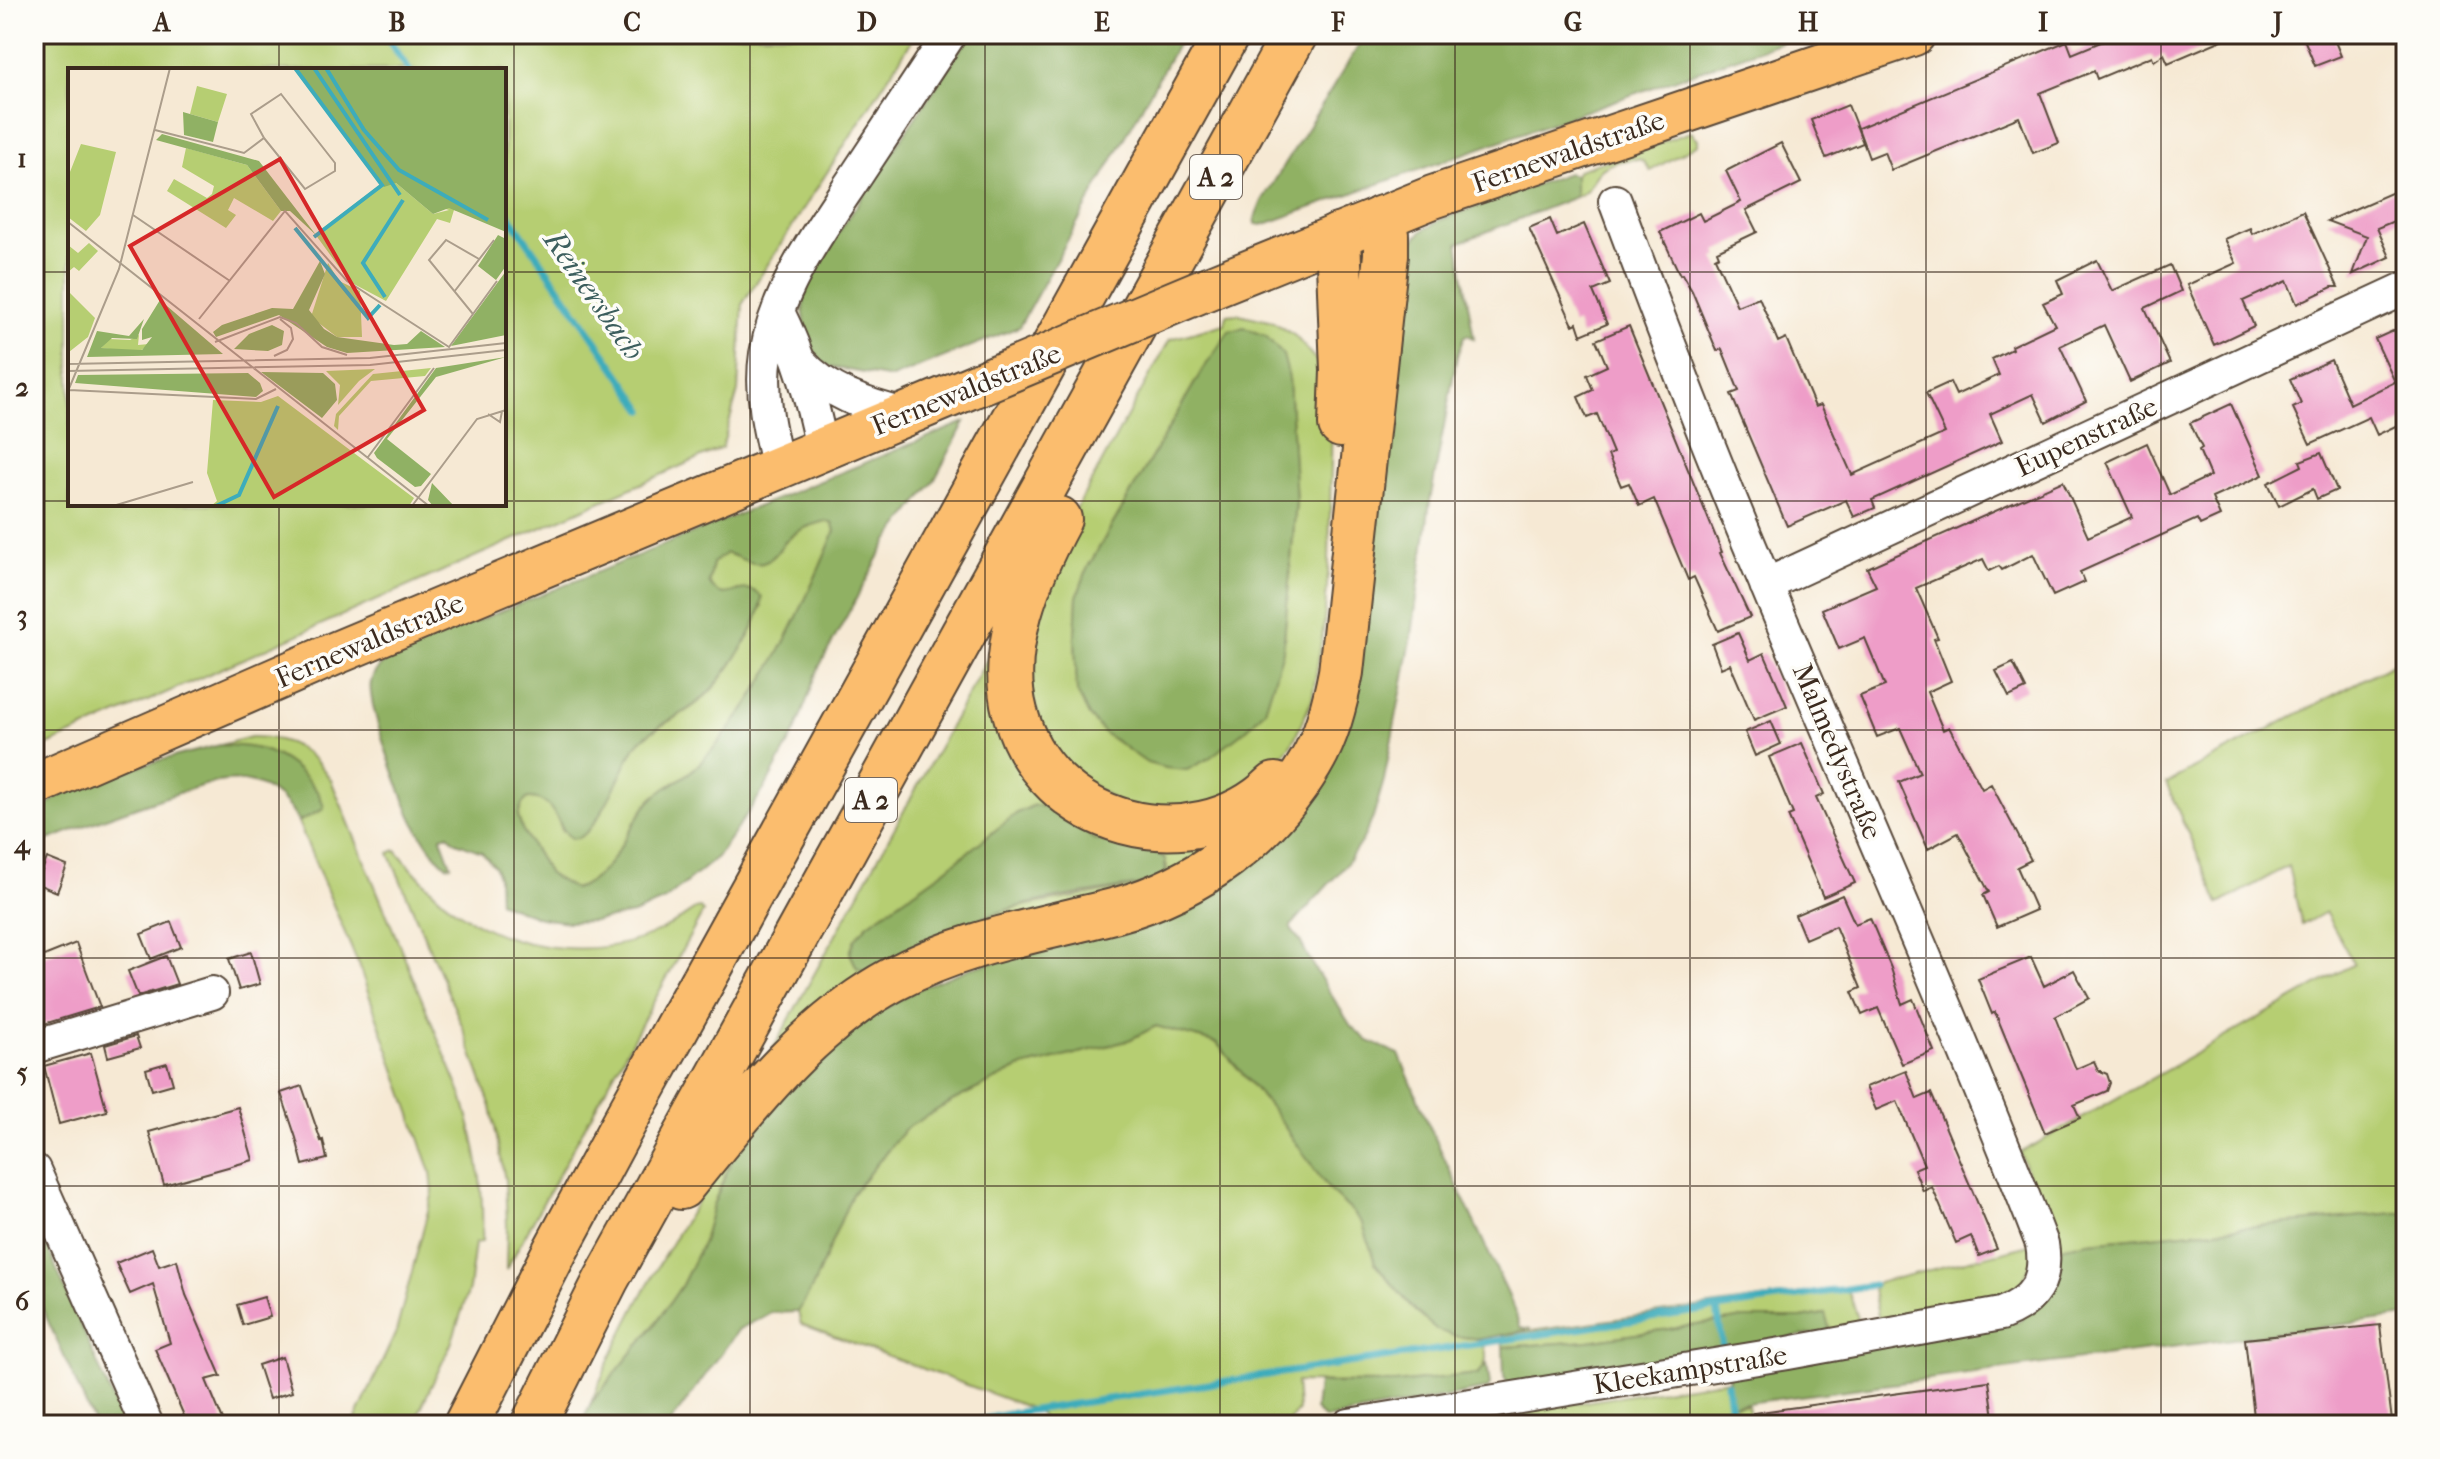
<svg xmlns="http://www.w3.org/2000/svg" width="2440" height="1459" font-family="'IM FELL French Canon',serif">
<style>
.green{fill:#b6ce72;stroke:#787c48;stroke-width:2;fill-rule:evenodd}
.forest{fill:#90b164;stroke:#666e41;stroke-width:2;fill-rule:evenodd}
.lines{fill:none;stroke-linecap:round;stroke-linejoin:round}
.stream{stroke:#3dacbb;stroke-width:7}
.building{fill:#ee9dc8}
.minor-casing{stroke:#574739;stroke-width:36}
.major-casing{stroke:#574739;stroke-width:46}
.highway-casing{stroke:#574739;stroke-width:48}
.minor{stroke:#fff;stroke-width:32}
.major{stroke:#fbbd6e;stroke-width:42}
.highway{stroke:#fbbd6e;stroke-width:44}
.major-bridge-casing{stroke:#574739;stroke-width:46;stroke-linecap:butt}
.major-bridge{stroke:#fbbd6e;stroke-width:42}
.grid{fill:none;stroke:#3b2a1e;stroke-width:2;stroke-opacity:0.55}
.labels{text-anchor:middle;stroke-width:7;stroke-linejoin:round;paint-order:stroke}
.shield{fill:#fdfcf7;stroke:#75695f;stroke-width:2}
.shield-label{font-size:26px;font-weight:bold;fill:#3b2a1e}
.street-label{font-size:28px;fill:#3b2a1e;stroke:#fdfcf7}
.water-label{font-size:30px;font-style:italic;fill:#3c5e5d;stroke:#fdfcf7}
.inset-river{fill:none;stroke:#3dacbb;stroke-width:4}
.inset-road{fill:none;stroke:#ab9d8b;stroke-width:2}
.view{fill:#d62828;fill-opacity:0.15;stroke:#d62828;stroke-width:4}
.inset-edge{fill:none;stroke:#3b2a1e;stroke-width:4}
.neatline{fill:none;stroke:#3b2a1e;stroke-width:3}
.grid-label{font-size:26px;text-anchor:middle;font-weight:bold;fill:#3b2a1e}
</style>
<rect width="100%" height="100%" fill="#fdfcf7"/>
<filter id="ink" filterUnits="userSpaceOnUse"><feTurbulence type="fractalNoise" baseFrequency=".0125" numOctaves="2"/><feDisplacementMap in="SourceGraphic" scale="16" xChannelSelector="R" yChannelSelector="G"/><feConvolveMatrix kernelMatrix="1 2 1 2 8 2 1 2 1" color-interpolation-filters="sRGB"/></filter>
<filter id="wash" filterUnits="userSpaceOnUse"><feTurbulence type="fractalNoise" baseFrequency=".006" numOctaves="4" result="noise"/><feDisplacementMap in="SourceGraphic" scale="32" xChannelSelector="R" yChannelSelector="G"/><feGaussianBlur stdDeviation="1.8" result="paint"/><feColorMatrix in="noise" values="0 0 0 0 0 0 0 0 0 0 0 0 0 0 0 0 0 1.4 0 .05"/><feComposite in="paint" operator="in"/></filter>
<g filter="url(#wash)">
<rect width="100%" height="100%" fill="#f6e9d4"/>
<path class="green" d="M34,34H916L743,303L738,391L722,448L34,751ZM70,70H504V504H70Z
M1691,132L1698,139V144L1650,171L1644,162L1639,159C1628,159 1610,162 1601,170C1589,182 1592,191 1575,197V175L1578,170Z
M1239,314L1273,322L1295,336L1323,368L1332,414L1329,561L1324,624L1312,700L1294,740L1274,767L1250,789L1179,813L1121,804L1063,766L1043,733L1025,671L1060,538L1170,339L1225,324L1226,315ZM1200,374L1289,378L1296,503L1283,651L1077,692L1075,637L1077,597L1088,567Z
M826,521L833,524L835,531C807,607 755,709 697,766C684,779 665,786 652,799C625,827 616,877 574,889L549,874L522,829L518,817L522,804L527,798C549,797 557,813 562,831L589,828L597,820L634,748C650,728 675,720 695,705C728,680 745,642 762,606L738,590C725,597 718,595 709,583L713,563L726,553L751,562L774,556L786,541L802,528Z
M1000,636L1003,638C980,778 1117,875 1244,819L1250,826C1222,851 1189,877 1153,890C1088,914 1018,923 952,946C888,968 831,1005 781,1051L774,1052L773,1049ZM1034,805L1059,810L1093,839L1159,853C1167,861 1169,867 1165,878L1158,883L1028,905L991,914L926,940L869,973L857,968L850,953L855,939L867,925L944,871L1017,813Z
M2406,657V1212L2088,1242L2056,1249L2020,1153L2354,964L2325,912L2302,925L2288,866L2219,904L2166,783Z
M251,737C287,736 311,750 331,780L462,1096C478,1149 484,1186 482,1242L475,1243L469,1289L451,1344L413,1425H353L396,1332L433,1192L431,1172L359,966L298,822L324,809C322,797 316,790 308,781C278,749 261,752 220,745Z
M396,850C414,872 434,895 457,911C516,953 605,962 669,926C678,921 686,915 695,909L700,908L703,912L506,1270L507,1225L505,1180L491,1107L461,1023L389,853Z
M1156,1026L1217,1043L1272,1109L1330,1191L1353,1212L1364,1224L1375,1263L1414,1310L1454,1336L1481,1339C1488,1352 1489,1364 1478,1374L1395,1383L1296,1382L1298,1410L1288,1422L1277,1425H1047L1038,1411L801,1324L798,1312L813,1286L852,1194L905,1129L952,1101L1019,1068L1127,1041Z
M742,1135L713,1205L703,1242L682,1285L653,1327L591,1403C629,1308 683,1219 742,1135Z
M2034,1244L2035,1253L2017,1297L1880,1326L1873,1290L1877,1283Z
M1847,1287L1859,1321L1858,1329L1830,1331L1824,1314L1801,1318H1744L1588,1341L1503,1347L1502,1335Z
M1729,1380L1731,1405H1748L1751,1425H1432Z"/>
<path class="forest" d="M971,34H1183L1019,327L892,378L831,367L821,361L807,339L803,309L806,289L827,250Z
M1366,34H1804L1262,225L1256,224L1255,218L1262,201Z
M1568,173L1575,175V197L1458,243L1474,339L1468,335L1464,336L1457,356L1430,501L1412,635L1384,780L1373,818L1363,839L1345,866L1291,926V929L1300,941L1313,966L1351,1026L1368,1041L1399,1054L1428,1123L1511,1301L1520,1327L1531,1329L1481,1339L1454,1336L1437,1330L1414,1310L1375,1263L1363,1224L1353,1212L1330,1191L1272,1109L1217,1043L1156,1026L1127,1041L1019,1068L952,1101L905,1129L852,1194L813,1286L798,1312L771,1313L739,1329L669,1425H580L591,1403L653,1327L682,1285L703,1242L713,1205L742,1135L798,1073L872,1016L922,987L971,968L1122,930L1171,914L1218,888L1305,802L1409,246L1422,231L1440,220Z
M1245,328L1266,336L1283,355L1289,378L1296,502L1283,651L1265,710L1248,728L1208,759L1187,770L1165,768L1147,763L1103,732L1089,716L1077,692L1075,637L1077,597L1088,567L1200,374L1229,331Z
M965,422L934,481L887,542L819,667L795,732L765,788L717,857L665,900L633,914L595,921L568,922L540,918L499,902L498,877L495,867L482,852L456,842L447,834L441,838L451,865L447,866C433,855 423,838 414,822C403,800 366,703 371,682C374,669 385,661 394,655ZM826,521L833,524L835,531C801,613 761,703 697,766C684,779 665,786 652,799C625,827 616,877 574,889L549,874L522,829L518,816L522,804L528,798C562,796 559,851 582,836C601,823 623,769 634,748C649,728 674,720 694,705C719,687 761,628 762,597C740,575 727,610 709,583L713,563L726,553C737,556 752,566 763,563C774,560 779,548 786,541C798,529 811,525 826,521Z
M220,745C255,745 280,751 305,777C314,787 322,795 324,809L298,822C290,804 272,788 253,783C225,775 196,788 169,796C126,810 85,825 43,842C41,822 41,806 60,795L138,766Z
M1035,805L1059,810L1093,839L1159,854L1165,859L1166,873L1152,883C1099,892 1042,897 990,915C947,930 908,950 869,973L857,968L850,953L855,939L867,925L944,871L1017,813Z
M2406,1212V1316L1731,1405L1728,1373L2022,1320L2056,1249L2088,1242Z
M34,1217L124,1425H95L34,1290Z
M1825,1314L1830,1331L1508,1384L1504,1377L1503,1347L1588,1341L1744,1318H1801Z
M1487,1364L1490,1385L1487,1389L1325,1419L1315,1410L1318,1383H1395L1478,1374Z"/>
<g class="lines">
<path class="stream" d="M384,34L409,70
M504,208L644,410
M1717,1309L1723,1348
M1727,1384L1733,1425
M958,1425L1013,1413L1873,1285"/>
</g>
<g id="blocks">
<path class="building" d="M2120,34H2236L2168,63L2164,54L2154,61L2152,56L2097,79L2094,71L2040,93L2059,143L2033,153L2019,117L1891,170L1884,152L1869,158L1858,128L2067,41L2072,54Z
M2302,34H2332L2341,56L2315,66Z
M1848,105L1863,143L1826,158L1811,120Z
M1781,143L1801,183L1746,210L1757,232L1717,251L1719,256L1715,258L1737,306L1759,297L1778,342L1786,338L1815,407L1821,405L1852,475L1945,433L1926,393L1950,382L1956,395L1999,375L1992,359L2012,349L2011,346L2055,325L2043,303L2063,294L2057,280L2097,260L2112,291L2170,265L2181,291L2145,308L2170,363L2130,382L2104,325L2060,346L2086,401L2046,422L2033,394L1990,414L2002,441L1872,500L1875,508L1854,517L1846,500L1787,526L1731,394L1739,391L1722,349L1717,351L1692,291L1682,274L1680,275L1660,232L1699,213L1703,221L1741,202L1726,171Z
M2400,189L2406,204V216L2377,228L2390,257L2353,274L2367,236L2327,221Z
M2303,211L2338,287H2332L2297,304L2287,281L2243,301L2254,326L2214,345L2187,285L2236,263L2224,239L2250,228L2252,234Z
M1550,219L1557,236L1584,224L1610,284L1593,291L1607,324L1581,335L1577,323L1573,325L1529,228Z
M2406,325V421L2377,435L2369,417L2310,444L2293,408L2301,404L2290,379L2331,360L2350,404L2395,382L2375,339Z
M1629,326L1722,552L1720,553L1750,617L1718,631L1694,577L1688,580L1654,499L1639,506L1629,483L1621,486L1608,455L1613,453L1597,414L1587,418L1578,397L1593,390L1587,375L1607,366L1596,340Z
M2231,404L2263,475L2212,498L2220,516L2200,525L2197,519L2080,572L2084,582L2053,596L2033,554L2002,570L1999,566L1989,571L1983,559L1916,588L1938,638L1934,639L1951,681L1927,692L1943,730L1949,727L1982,789L1991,784L2031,860L2017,867L2036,910L1997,927L1983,895L1989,892L1958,833L1928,849L1899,782L1920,773L1900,728L1877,737L1860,696L1885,686L1865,638L1839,649L1822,609L1876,586L1867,568L2063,481L2088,537L2132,517L2107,462L2147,443L2170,495L2210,476L2199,450L2202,448L2190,423Z
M2321,453L2337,490L2317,499L2313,489L2279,506L2268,483L2302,466L2300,461Z
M1738,633L1750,660L1764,653L1787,706L1754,720L1730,664L1721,668L1712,644Z
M2013,663L2026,689L2009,697L1996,671Z
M1771,721L1781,744L1755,756L1745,732Z
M1802,743L1824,794L1816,798L1855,883L1823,897L1788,816L1793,814L1769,757Z
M47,858L67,866L57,892L37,884Z
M1842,895L1855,924L1870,918L1891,968L1902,1004L1913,999L1934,1051L1902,1064L1878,1008L1862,1015L1852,992L1861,988L1835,926L1805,939L1795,915Z
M171,922L181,947L151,959L141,934Z
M76,943L100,1007L34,1027V960Z
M251,952L260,984L239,990L229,959Z
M166,956L177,984L138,996L128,971Z
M2031,957L2044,986L2074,970L2089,998L2055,1017L2076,1069L2094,1061L2098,1070L2107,1074L2110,1083L2107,1091L2074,1105L2080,1118L2045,1133L1995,1012L1992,1014L1978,979Z
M136,1036L140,1048L108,1057L105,1045Z
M91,1053L107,1111L59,1124L44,1066Z
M167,1063L173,1084L152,1090L146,1069Z
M1906,1071L1917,1099L1931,1093L1997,1249L1979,1256L1971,1236L1956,1243L1932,1187L1923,1191L1914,1169L1924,1165L1897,1101L1876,1110L1866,1087Z
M302,1086L321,1141L323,1140L327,1159L303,1165L296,1138L281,1093Z
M238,1107L253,1160L164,1185L149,1132Z
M152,1248L159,1266L177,1260L186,1295L221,1376L206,1380L225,1425H188L155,1349L170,1343L153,1284L130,1294L116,1263Z
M264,1297L270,1317L243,1325L237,1305Z
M2380,1325L2392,1421L2356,1425H2255L2245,1339Z
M282,1357L292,1392L269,1399L258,1365Z
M1989,1381L1995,1425H1754L1753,1413Z"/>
</g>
</g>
<g filter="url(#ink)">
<use href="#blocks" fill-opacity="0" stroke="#574739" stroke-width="2"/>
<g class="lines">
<g class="minor-casing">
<path id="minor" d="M778,312C800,356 812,400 822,449
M800,362C828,393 865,405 905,415
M778,468C769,431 760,392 766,354C777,288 820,230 856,176C887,129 919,81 950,34
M1766,585L2406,288
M34,1047L212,993
M34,1170L147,1425
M1349,1425L1788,1353L2001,1314C2035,1301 2048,1280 2042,1244C1956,1021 1858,804 1766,584C1712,458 1663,330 1615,201"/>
</g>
<g class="major-casing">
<path id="major" d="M1211,287L1433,197L1914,34
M34,785L336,653L976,385"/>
</g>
<g class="highway-casing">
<path id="highway" d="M1338,236L1343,371L1341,425
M1059,519C1029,575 998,648 1015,712C1044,827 1192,865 1275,785
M681,1187C742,1112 804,1028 892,980C962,942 1040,930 1117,910C1198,888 1267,836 1310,764C1327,736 1335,703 1341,672L1386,255V235L1382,218
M466,1425L555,1251L626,1119L1227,34
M533,1425L606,1280L1295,34"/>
</g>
<use href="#minor" class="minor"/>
<use href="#major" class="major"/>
<use href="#highway" class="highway"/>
<g class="major-bridge-casing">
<path id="major-bridge" d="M976,385L1211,287"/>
</g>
<use href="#major-bridge" class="major-bridge"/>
</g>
</g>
<path class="grid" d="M279,34V70M514,34V1425M750,34V1425M985,34V1425M1220,34V1425M1455,34V1425M1690,34V1425M1926,34V1425M2161,34V1425M34,272H70M504,272H2406M34,501H70M504,501H2406M279,504V1425M34,730H2406M34,958H2406M34,1186H2406"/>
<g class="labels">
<g class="shield">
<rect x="1190" y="155" width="52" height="44" rx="6"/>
<rect x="845" y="778" width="52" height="44" rx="6"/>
</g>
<g class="shield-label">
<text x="1216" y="186">A 2</text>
<text x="871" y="809">A 2</text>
</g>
<g class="street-label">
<text transform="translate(1568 151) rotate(-19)" y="10">Fernewaldstraße</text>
<text transform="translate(966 389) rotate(-22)" y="10">Fernewaldstraße</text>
<text transform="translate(2086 436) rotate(-25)" y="10">Eupenstraße</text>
<text transform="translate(369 640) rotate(-23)" y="10">Fernewaldstraße</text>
<text transform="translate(1838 751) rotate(67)" y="10">Malmedystraße</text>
<text transform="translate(1690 1369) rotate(-9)" y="10">Kleekampstraße</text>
</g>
<g class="water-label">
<text transform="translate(594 295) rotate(55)" y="10">Reinersbach</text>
</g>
</g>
<g transform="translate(68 68)">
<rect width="438" height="438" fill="#f6e9d4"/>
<path d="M438,0V157L386,142L382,155L369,151L318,233L282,214L247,166L313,116L328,115L365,146L381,142L362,136ZM129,18L159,26L150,54L122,46ZM13,76L48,84L32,147L18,163L0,149V109ZM118,80L179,97L213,143L205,153L166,130L160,142L168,147L158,160L99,123L106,111L139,130L144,126L146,118L114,99ZM21,175L30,183L11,203L6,199L0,204V177L10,185ZM260,195L271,213L292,223L294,269H269L243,249ZM0,223L27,250L20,269L1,284ZM71,267L70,277L81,276L71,284L33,280L41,271L62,272ZM363,300L357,308L303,313L271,348L270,362L266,358L268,346L305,306ZM307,301L291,313L270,337L272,317L258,303ZM210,328L346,430L341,438H143L149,433L139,405L145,332L193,334Z" fill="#b6ce72"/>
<path d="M225,0H438V164L381,140L365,146L328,115L316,119ZM115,44L150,54L145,74L116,67ZM94,66L191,93L248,167L222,143H213L179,97L88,72ZM430,167L438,171V198L428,212L410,198ZM252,193L257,206L241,242L256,261L269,269L326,277L339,276L353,263L377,279L279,285L259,279L211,247L148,269L145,264L154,257L204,240L225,241ZM438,203V267L383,278ZM92,232L155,286L19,289L29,263L61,268L76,251L69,271L44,270L33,280L74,282L84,269L74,272V261ZM204,257L216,263L214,277L200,283L166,281L181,266ZM438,289L368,309L319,371L363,406L353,418L347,419L309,390L306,385L368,300ZM193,304L255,305L267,316L269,332L254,350ZM180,305L192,315L195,323L188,329L7,315L10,307ZM364,415L386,438H365L360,432Z" fill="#90b164"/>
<path class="inset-river" d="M227,0L314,117L246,169M246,0L332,127M258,0L296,62L331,102L420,152M227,160L300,250L312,237M317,229L295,195L335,132M148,438L171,427L210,338"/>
<path class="inset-road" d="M87,62L176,85L196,70L237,121L267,103V95L213,26L183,46L196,70M65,147L162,213M0,154L361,438M386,224L426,172M405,246L429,213M131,251L217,143L279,213L381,279L405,246L361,192L378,172L411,191M147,274L212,249L228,255L254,279L279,287M206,288L219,282L225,271L223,260L212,251M0,296L302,290L438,275M0,303L302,297L438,282M1,322L188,331L208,321M0,323L51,201L102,0M420,346L432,354L434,343M300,389L366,300M45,438L125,414M344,438L409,351L438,342"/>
<path class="view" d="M212,91L356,342L206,429L62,178Z"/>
<rect width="438" height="438" class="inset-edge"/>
</g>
<rect width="2440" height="1459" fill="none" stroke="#fdfcf7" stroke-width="88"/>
<rect x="44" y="44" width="2352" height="1371" class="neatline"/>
<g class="grid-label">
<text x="162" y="31">A</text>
<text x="397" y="31">B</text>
<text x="632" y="31">C</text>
<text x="867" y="31">D</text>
<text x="1102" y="31">E</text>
<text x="1338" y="31">F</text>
<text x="1573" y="31">G</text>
<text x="1808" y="31">H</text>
<text x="2043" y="31">I</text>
<text x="2278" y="31">J</text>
<text x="22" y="167">1</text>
<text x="22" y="396">2</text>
<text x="22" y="624">3</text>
<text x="22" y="853">4</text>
<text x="22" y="1081">5</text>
<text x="22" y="1310">6</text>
</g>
</svg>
